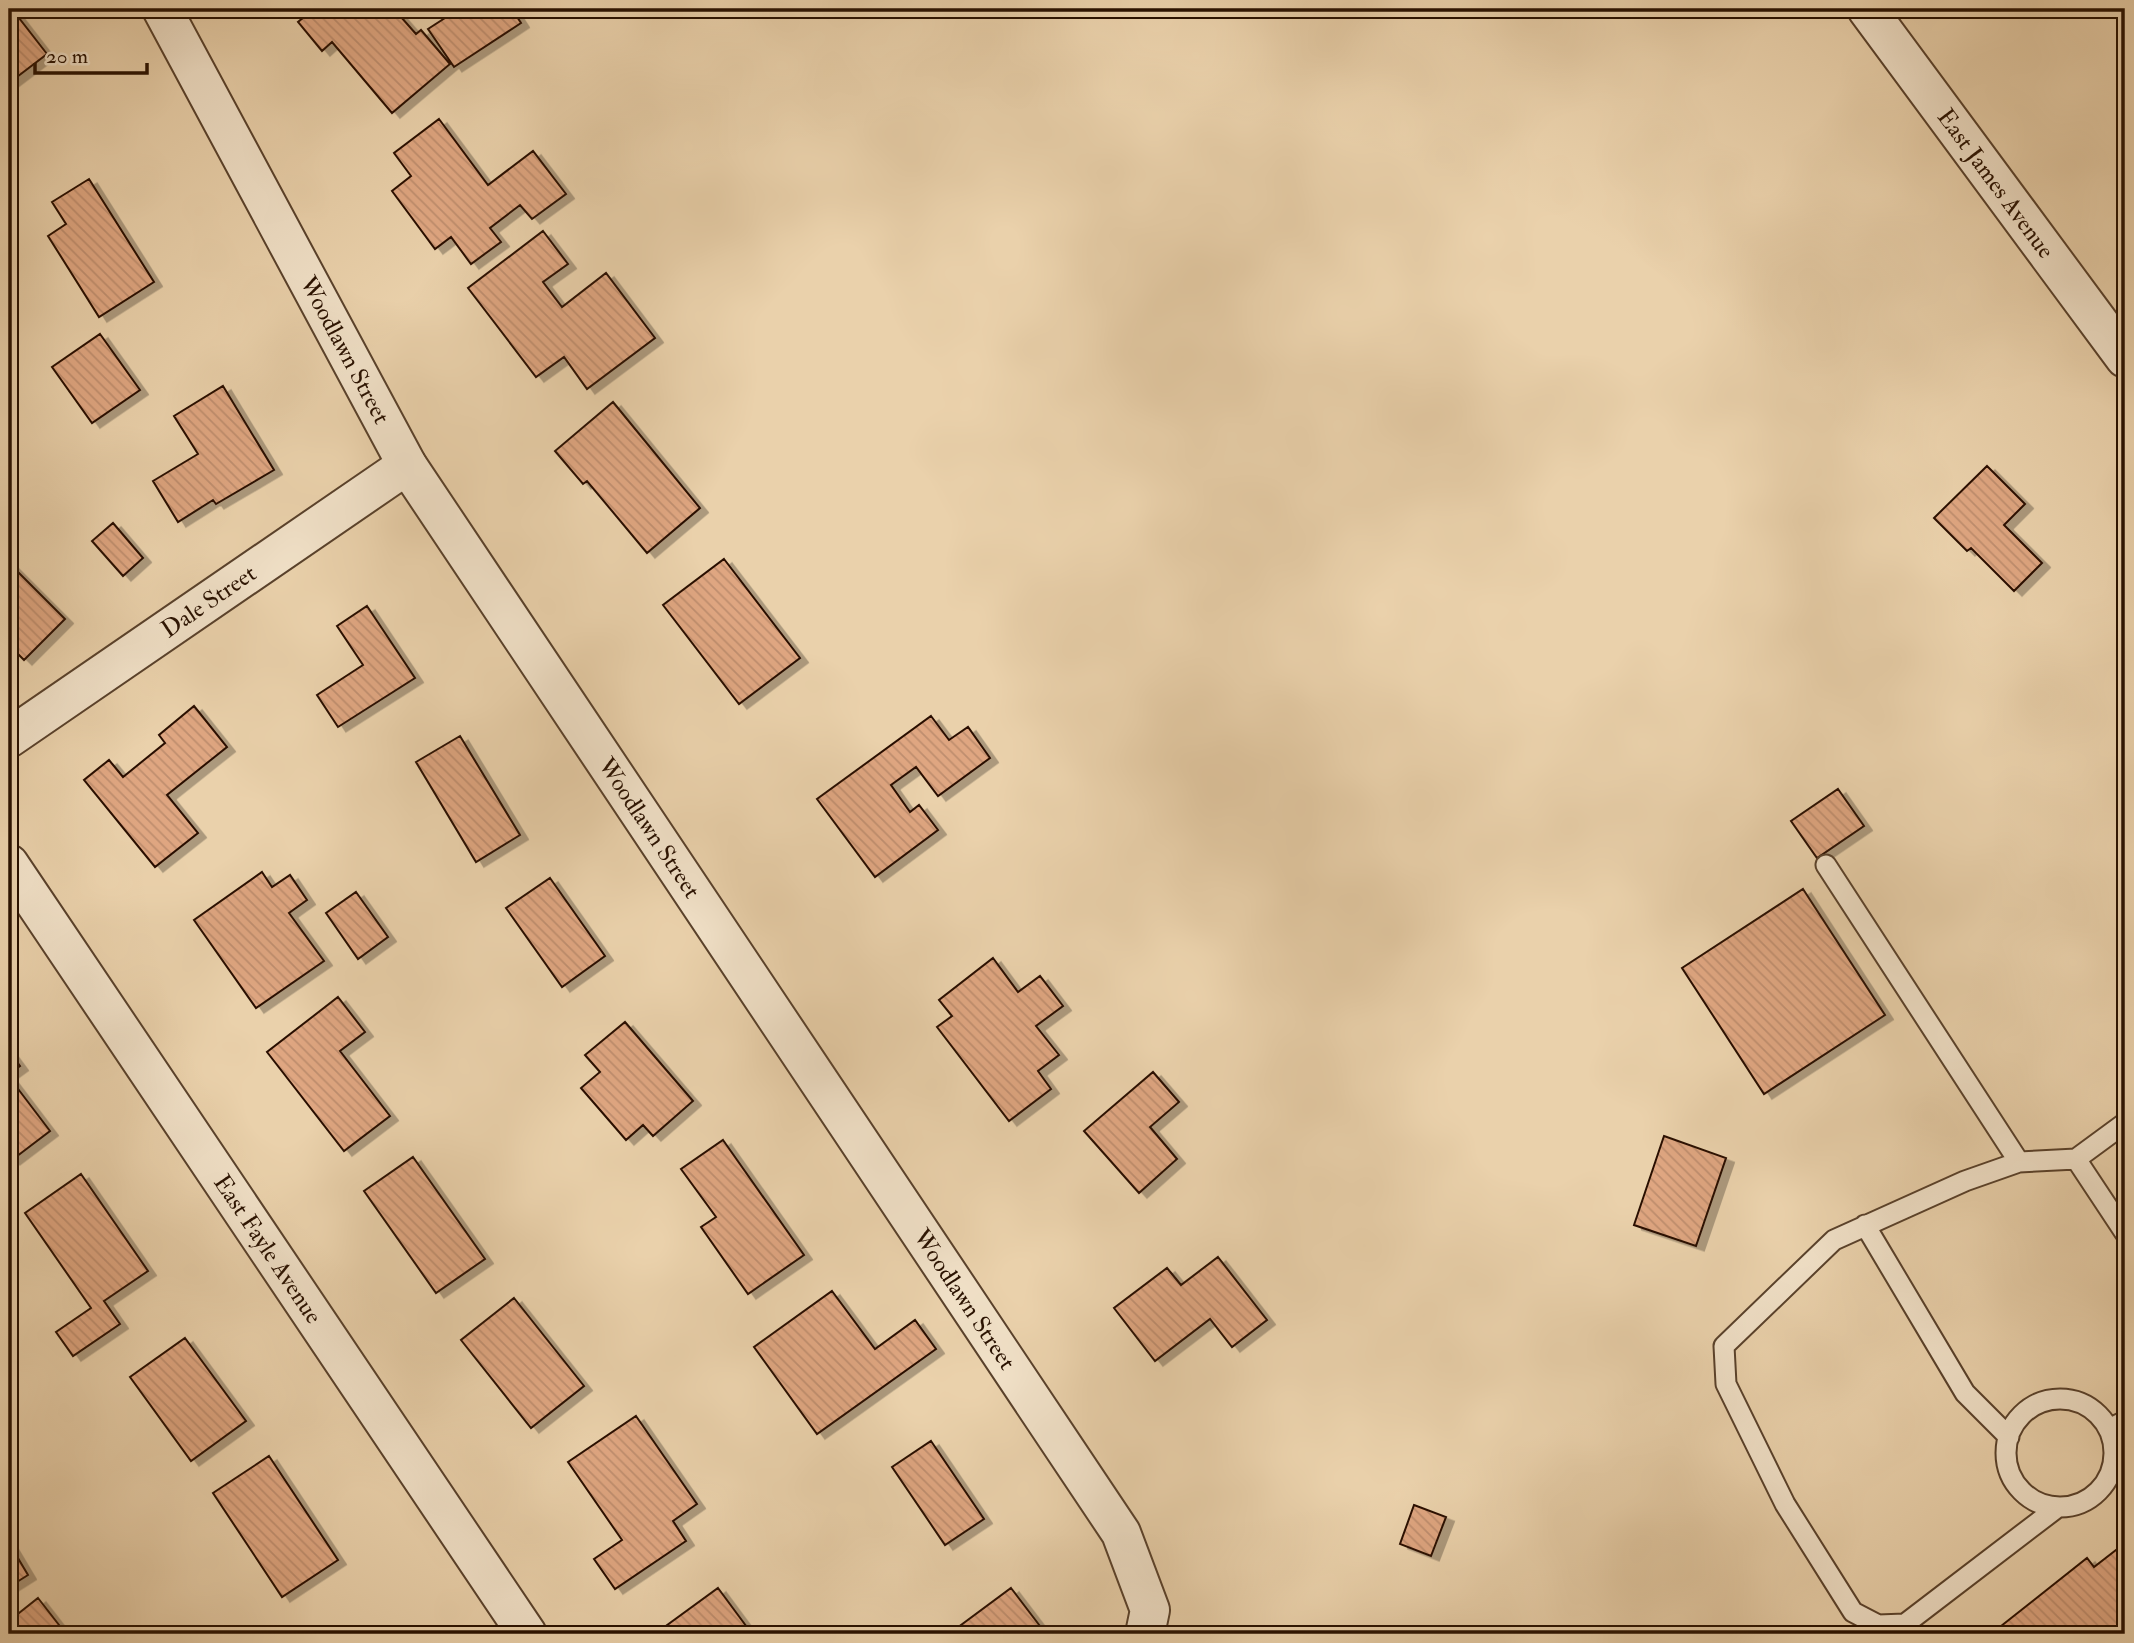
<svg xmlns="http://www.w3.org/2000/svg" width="2134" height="1643" font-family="'IM FELL Double Pica',serif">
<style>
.building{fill:url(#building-back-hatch);stroke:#291100;stroke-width:2;filter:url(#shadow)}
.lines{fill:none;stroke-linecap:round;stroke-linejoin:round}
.service-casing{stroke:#59412b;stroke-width:23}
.minor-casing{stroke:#59412b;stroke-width:42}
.tertiary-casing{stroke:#59412b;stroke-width:42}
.service{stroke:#f1e1c8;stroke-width:19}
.minor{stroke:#f1e1c8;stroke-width:38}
.tertiary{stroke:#f1e1c8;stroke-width:38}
.labels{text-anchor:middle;stroke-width:7;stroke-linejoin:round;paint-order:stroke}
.street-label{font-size:24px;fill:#291100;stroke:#f1e1c8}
</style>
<defs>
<pattern id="building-back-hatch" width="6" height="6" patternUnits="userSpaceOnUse" patternTransform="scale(1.75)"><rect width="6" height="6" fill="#dfa681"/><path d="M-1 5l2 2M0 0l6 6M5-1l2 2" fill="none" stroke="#bf8e6e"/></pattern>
<filter id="shadow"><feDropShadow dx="8" dy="4.5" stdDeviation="0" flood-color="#0004"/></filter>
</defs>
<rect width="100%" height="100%" fill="#ead1ab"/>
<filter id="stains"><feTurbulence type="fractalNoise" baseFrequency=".00286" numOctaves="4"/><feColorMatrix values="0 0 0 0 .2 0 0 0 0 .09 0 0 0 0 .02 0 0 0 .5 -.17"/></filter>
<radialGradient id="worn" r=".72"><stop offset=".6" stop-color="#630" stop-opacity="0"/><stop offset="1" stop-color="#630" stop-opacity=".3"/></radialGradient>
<path class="building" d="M9,9H12L47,54L9,83Z
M314,9H394L416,34L421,30L450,64L392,113L332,42L322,51L298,22Z
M459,9H512L521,23L454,67L428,29Z
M439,119L488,185L533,151L566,194L532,219L520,205L490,228L501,242L471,264L451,237L435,249L392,191L411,176L394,153Z
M89,179L154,282L99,317L48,236L66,224L52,202Z
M543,231L568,264L543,282L562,307L606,273L655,338L587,389L564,357L536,377L468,288Z
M100,334L140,390L92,423L52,367Z
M223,386L274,470L216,504L213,500L178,522L153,481L198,454L174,416Z
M613,402L700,508L647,553L587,481L583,484L555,451Z
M1987,466L2025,504L2004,525L2042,563L2014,591L1971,548L1967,551L1934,518Z
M113,523L143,558L123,576L92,541Z
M724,559L800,658L739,704L663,605Z
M9,563L65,619L24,660L9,645Z
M367,606L415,678L338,727L317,695L363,665L337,626Z
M194,706L227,747L167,795L198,833L155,867L84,780L109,760L123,777L165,743L159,735Z
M931,716L949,740L968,727L990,758L938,796L916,767L891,785L910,812L919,805L938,830L875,877L817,799Z
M460,736L520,835L476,862L416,762Z
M1838,789L1864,826L1817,858L1791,821Z
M262,872L272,887L290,875L307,900L289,913L324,961L256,1008L194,920Z
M550,878L605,956L562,987L506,908Z
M1803,889L1885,1015L1764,1094L1682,968Z
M356,892L388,937L358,959L326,913Z
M993,958L1018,992L1040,976L1063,1006L1036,1026L1059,1055L1038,1071L1051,1089L1009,1121L937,1027L952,1016L939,1000Z
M338,997L365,1032L340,1051L390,1116L344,1151L267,1052Z
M625,1022L693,1101L653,1136L643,1125L626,1140L581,1088L600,1072L585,1055Z
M9,1051L20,1066L9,1074Z
M1153,1072L1179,1102L1150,1127L1177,1159L1139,1193L1084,1131Z
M9,1077L50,1131L12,1160L9,1157Z
M1664,1136L1726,1158L1696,1246L1634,1225Z
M723,1140L804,1255L748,1294L701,1227L716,1217L681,1169Z
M413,1157L485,1259L436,1293L364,1191Z
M81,1174L148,1271L104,1301L120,1324L73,1356L56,1332L91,1308L25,1213Z
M1218,1257L1267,1320L1232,1347L1210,1319L1155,1361L1114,1308L1167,1268L1181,1285Z
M832,1291L875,1349L915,1320L936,1349L817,1434L754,1347Z
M514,1298L584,1386L531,1428L461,1340Z
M185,1338L246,1421L191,1461L130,1377Z
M636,1416L697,1504L673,1521L686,1541L615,1589L594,1559L622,1540L568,1462Z
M931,1441L984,1519L945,1545L892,1467Z
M269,1456L338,1560L282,1597L213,1493Z
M1414,1505L1446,1517L1431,1556L1400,1544Z
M9,1543L28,1575L9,1587Z
M2125,1543V1634H1991L2087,1558L2094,1567Z
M718,1588L752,1634H661L659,1631Z
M1011,1588L1046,1634H961L957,1628Z
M38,1598L66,1634H9V1621Z"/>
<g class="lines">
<g class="service-casing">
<path id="service" d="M1826,865L2019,1162
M2076,1159L2125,1233
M1865,1225L1965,1393L2009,1437
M2006 1453a54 54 0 1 1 108 0a54 54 0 1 1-108 0Z
M2109,1429L2125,1421
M2058,1507L1905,1624L1878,1625L1853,1612L1785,1504L1726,1384L1724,1346L1834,1240L1965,1181L2019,1162L2076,1159L2125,1123"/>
</g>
<g class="minor-casing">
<g id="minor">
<path id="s1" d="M162,9L407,465L1121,1533L1150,1610L1145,1634"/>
<path id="s2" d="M9,738L407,465"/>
<path id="s3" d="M9,864L527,1634"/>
</g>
</g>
<g class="tertiary-casing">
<g id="tertiary">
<path id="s4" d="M1867,9L2125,358"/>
</g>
</g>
<use href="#service" class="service"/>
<use href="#minor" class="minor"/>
<use href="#tertiary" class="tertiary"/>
</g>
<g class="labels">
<g class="street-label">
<text dy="8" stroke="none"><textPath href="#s4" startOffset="217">East James Avenue</textPath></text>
<text dy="8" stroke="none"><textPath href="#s1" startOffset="387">Woodlawn Street</textPath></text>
<text dy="8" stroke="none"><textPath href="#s2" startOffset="242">Dale Street</textPath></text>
<text dy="8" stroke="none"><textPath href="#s1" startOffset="954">Woodlawn Street</textPath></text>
<text dy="8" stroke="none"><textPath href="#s3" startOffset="464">East Fayle Avenue</textPath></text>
<text dy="8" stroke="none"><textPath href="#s1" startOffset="1521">Woodlawn Street</textPath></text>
</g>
</g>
<rect width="2134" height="1643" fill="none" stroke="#ead1ab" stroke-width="35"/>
<rect x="10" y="10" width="2113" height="1622" fill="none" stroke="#291100" stroke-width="3.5"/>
<rect x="18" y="18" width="2099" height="1608" fill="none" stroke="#291100" stroke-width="2"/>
<path d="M35 63v10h112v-10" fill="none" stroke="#291100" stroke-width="3.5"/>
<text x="46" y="63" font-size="21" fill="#291100" stroke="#f1e1c8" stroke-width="5" paint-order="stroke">20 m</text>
<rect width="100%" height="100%" filter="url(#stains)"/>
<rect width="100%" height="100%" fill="url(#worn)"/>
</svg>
